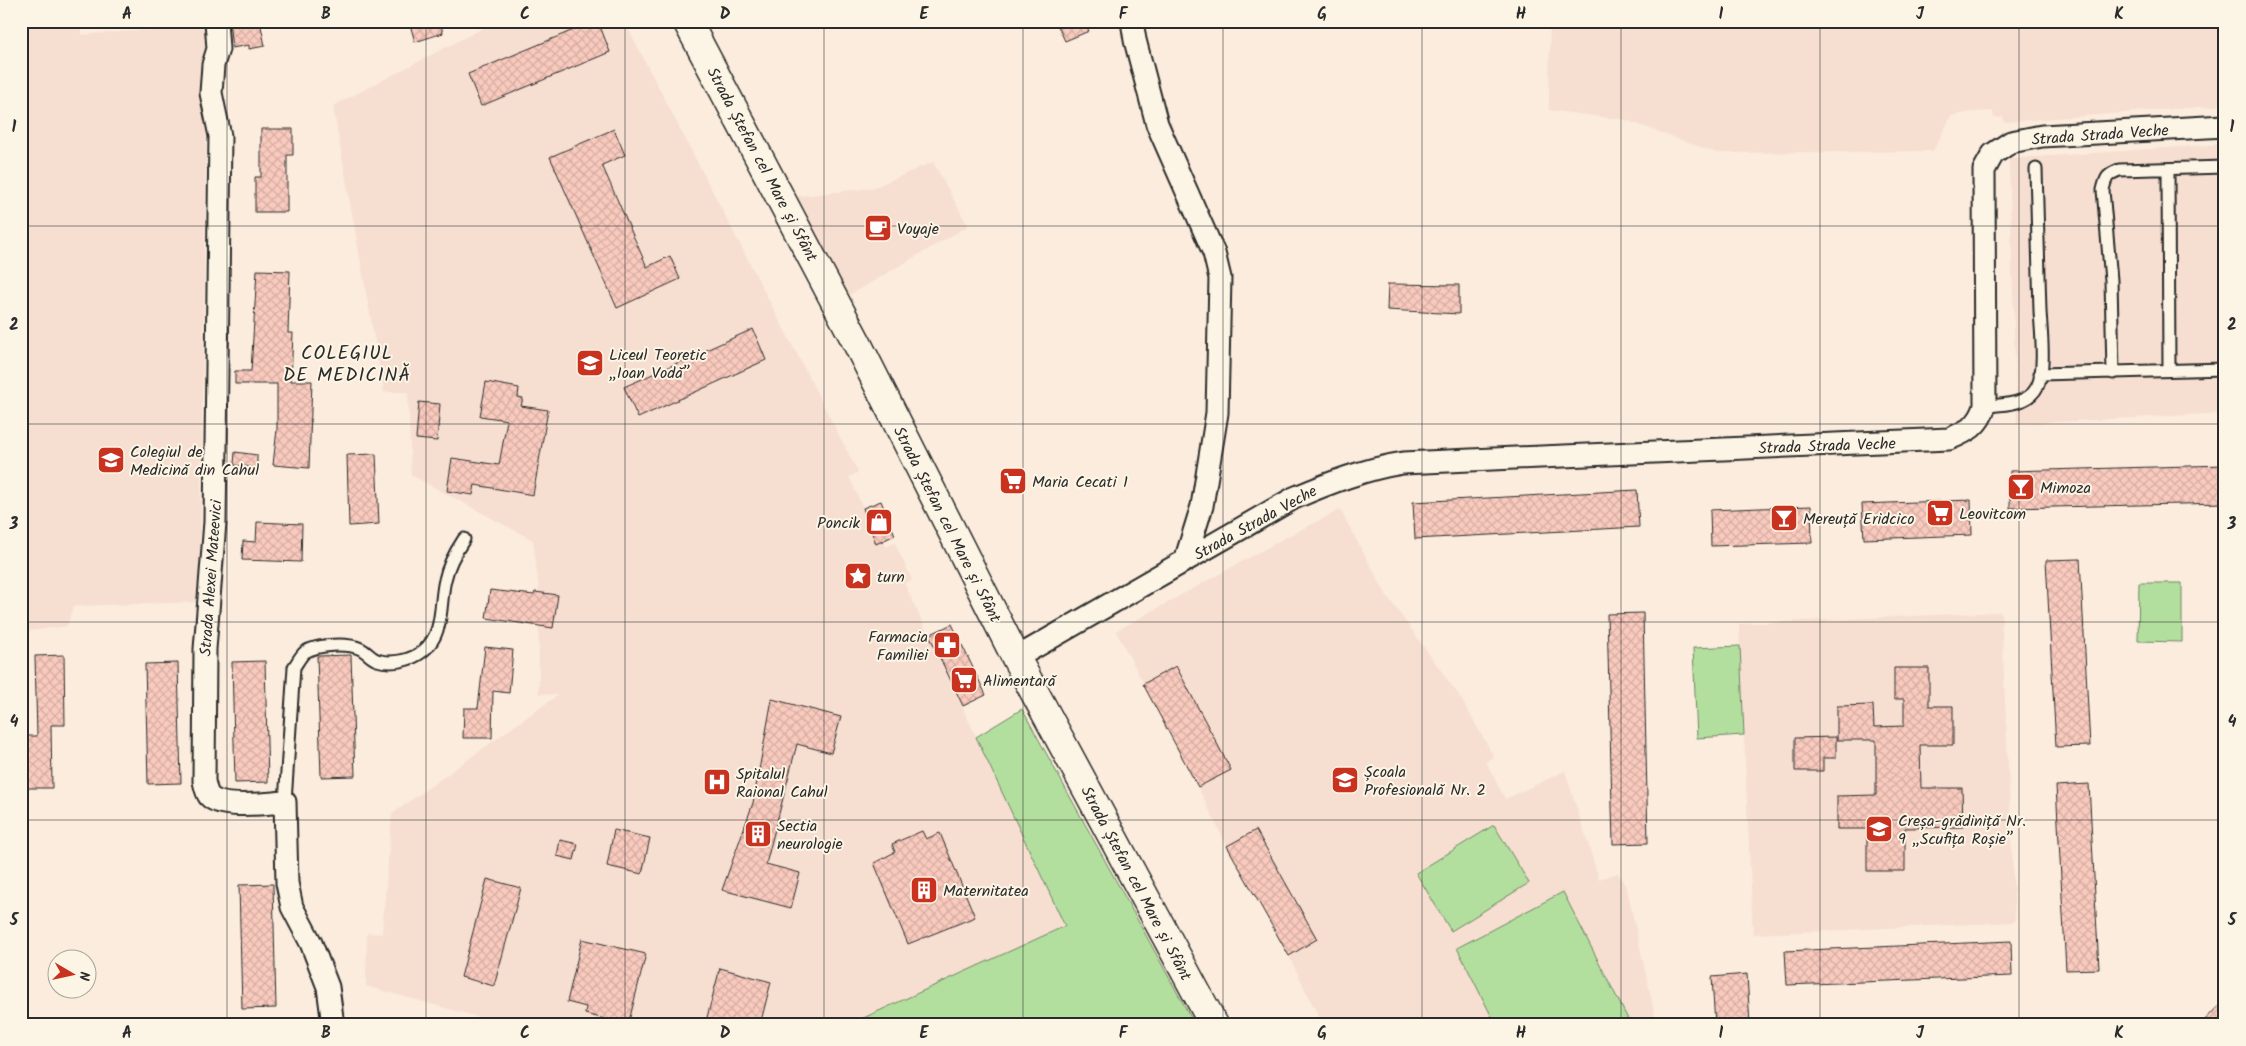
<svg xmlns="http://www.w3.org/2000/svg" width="2246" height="1046" font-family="Kalam,sans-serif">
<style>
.built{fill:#f6ded0}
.park{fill:#b2df9e;stroke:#6e8564}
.building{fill:url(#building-cross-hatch);stroke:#2b2b2b}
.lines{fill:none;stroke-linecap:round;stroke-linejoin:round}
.service-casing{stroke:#2b2b2b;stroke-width:15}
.minor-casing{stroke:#2b2b2b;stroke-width:25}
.secondary-casing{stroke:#2b2b2b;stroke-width:31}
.service{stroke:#fcf5e5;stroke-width:11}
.minor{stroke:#fcf5e5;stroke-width:21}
.secondary{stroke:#fcf5e5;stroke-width:28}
.grid{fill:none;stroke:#2b2b2b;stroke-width:1;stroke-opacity:0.55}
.labels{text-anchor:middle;stroke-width:4;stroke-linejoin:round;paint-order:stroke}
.street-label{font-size:16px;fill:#2b2b2b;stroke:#fcf5e5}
.poi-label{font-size:16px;fill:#2b2b2b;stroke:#fcf5e5;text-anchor:start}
.quarter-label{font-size:19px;letter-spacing:1px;fill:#2b2b2b;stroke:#fcf5e5}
.neatline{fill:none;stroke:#2b2b2b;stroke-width:2}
.grid-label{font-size:16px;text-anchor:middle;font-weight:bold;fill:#2b2b2b}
</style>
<defs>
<pattern id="building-cross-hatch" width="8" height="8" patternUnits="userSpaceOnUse" patternTransform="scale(1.25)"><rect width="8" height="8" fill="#f9cabd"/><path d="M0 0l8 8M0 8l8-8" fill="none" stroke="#d6aea3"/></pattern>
</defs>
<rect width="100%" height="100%" fill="#fbecdd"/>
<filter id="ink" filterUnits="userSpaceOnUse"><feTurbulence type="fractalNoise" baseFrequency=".02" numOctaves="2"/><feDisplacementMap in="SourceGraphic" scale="10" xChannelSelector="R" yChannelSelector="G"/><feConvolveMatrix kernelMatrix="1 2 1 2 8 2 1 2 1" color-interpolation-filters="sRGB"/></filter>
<g filter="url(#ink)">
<path class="built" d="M21,21H79L82,35L208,25L199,602L73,606L67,626L21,632Z
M497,21H624L858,472L849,477L871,525L874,524L886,547L895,543L912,580L904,583L1065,926L860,1020L857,1025H507L366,986L367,933L382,934L392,814L558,695L539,694V588L533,540L411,475L408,392H384L333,106Z
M1550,21H2225V105L2004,122L2003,117L1994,118L1993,111L1970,112L1951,116L1933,151L1717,153L1626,120L1549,110Z
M2225,144V413L2017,424L2009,159Z
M933,162L968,226L844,298L792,197L873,188Z
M1340,510L1387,596L1460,697L1494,757L1486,762L1505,799L1565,771L1599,879L1618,873L1627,889L1657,1025H1323L1289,956L1227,846L1198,787L1116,631L1281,540Z
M2001,612L2015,922L1753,934L1739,624Z"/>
<path class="park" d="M2139,583H2182V642L2138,641Z
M1740,646L1744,735L1697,738L1693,648Z
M1022,709L1195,1025H857L859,1020L1065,926L976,737Z
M1494,825L1529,883L1451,931L1416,873Z
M1563,892L1631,1025H1496L1457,948Z"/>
<path class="building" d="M229,21H260L265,46L249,49V45L232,48Z
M409,21H440L443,33L415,42Z
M595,21H598L610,52L481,106L468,74Z
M1069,21H1084L1089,31L1065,41L1058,26Z
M261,129H293V155H287V212H255V177H261Z
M614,129L625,155L602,165L647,267L670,256L680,279L617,308L550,157Z
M257,270L290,271L288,333H293L291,381H312L309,468L273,465L277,429V384H235V371H251Z
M1388,284L1459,285V314L1387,310Z
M753,329L766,360L638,418L624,387Z
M486,382L519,388L518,397L523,398L521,406L548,410L533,495L475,485L473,495L447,491L452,458L499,465L507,420L480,416Z
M419,402L440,404L437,441L416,439Z
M235,452L257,455V468L234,465Z
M376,454L379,524L349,526L347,455Z
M2225,465V503L2010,508V471Z
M1637,490L1639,527L1415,539L1413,502Z
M1971,500L1972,535L1864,539L1862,504Z
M881,501L895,535L876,544L863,508Z
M1811,506L1812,543L1711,546L1710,510Z
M257,522L302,524L301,562L242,560L243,541L256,542Z
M2080,559L2090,746L2056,747L2046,560Z
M490,590L534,595L535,592L558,595L553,628L486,618Z
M1643,613L1648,843L1613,844L1607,614Z
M952,624L986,695L963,706L929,635Z
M485,647L513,650L509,693L493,691L492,738H463L464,708H478Z
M64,655L65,725H51L52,788H23V736H37L35,656Z
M351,655L355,776L321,777L317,656Z
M265,661L268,782L235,783L232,662Z
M178,663L181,783L148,784L145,664Z
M1176,666L1231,770L1198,787L1143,684Z
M1894,668H1929V706H1953V745H1920L1921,788H1962L1963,827L1905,828V871H1867V829H1837V796L1876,795V740H1837V706L1873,705L1874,727L1904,726V699H1894Z
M772,699L841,717L831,753L797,744L766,864L800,873L791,908L722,890L753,803Z
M1836,737V758H1823V771H1795V738Z
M2089,784L2099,969L2066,970L2056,786Z
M614,830L650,838L642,874L607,866Z
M1256,830L1317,939L1289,956L1227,846Z
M922,831L926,839L940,833L975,917L908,944L874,863L895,852L892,844Z
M560,840L578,844L574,860L557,856Z
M487,879L521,888L494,986L461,977Z
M273,884L276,1008L242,1009L239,885Z
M582,939L646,954L628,1025L585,1014L586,1007L567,1002Z
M2011,941L2012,976L1787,985L1785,951Z
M720,968L771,982L760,1025H705Z
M1747,974L1750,1025H1715L1712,977Z
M2225,999V1025H2200Z"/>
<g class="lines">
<g class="service-casing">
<path id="service" d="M2168,169L2169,370
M2113,373L2111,280L2103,190C2106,177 2107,175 2119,170L2225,167
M2040,374L2225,369
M1985,406C2002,405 2028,405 2037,387C2046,370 2041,331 2040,311C2039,264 2037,216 2036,169
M285,802L294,667C297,663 301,655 305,652C318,644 348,643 361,649C367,652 371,658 377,660C392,665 412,660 423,651C445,633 439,604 445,580C448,565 456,551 464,539"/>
</g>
<g class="minor-casing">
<path id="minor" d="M216,21L218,49L213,65L211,93L220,136L215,522L205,649L204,781C205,785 206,792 209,796C222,810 267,803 285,802L287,883L292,907L311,943L328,987L333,1025
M1132,21L1135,40L1157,124L1214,253L1220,278L1217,413L1202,506L1185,561
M1016,658L1294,498C1329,483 1365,469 1403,463L1949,439C1968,431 1979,426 1985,406L1984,170L1993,154L2011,142L2042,136L2225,126"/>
</g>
<g class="secondary-casing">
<path id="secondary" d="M687,21L857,343L1016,658L1214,1025"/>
</g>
<use href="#service" class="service"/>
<use href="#minor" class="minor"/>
<use href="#secondary" class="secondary"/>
</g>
</g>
<path class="grid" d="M227,21V1025M426,21V1025M625,21V1025M824,21V1025M1023,21V1025M1223,21V1025M1422,21V1025M1621,21V1025M1820,21V1025M2019,21V1025M21,226H2225M21,424H2225M21,622H2225M21,820H2225"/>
<defs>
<g id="cafe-square" transform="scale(1.4375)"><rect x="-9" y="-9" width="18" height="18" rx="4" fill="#c8321e" stroke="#fcf5e5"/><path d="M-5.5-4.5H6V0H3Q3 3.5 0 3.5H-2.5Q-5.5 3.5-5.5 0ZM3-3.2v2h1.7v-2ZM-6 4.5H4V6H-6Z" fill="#fff"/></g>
<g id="school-square" transform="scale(1.4375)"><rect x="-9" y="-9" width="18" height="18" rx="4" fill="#c8321e" stroke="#fcf5e5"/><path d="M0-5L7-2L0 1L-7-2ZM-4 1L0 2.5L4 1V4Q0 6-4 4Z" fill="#fff"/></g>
<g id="university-square" transform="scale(1.4375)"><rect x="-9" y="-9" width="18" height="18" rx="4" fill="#c8321e" stroke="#fcf5e5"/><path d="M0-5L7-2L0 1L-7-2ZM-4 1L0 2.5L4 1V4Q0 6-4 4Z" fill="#fff"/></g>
<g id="supermarket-square" transform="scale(1.4375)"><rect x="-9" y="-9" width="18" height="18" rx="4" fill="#c8321e" stroke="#fcf5e5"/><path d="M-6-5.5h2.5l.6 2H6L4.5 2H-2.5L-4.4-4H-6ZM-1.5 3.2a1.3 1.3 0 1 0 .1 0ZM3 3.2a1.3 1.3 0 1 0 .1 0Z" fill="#fff"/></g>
<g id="bar-square" transform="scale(1.4375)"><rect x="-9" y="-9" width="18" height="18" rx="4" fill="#c8321e" stroke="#fcf5e5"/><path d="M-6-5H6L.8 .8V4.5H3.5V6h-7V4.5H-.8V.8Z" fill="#fff"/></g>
<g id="shop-square" transform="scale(1.4375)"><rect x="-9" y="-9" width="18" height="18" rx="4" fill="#c8321e" stroke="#fcf5e5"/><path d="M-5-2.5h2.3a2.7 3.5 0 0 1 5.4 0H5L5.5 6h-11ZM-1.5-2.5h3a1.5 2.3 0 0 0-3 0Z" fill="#fff"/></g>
<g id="sight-square" transform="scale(1.4375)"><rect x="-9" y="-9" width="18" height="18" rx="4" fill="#c8321e" stroke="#fcf5e5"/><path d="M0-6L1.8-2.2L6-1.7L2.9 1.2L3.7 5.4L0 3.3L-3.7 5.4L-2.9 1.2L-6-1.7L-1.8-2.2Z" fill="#fff"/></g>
<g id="pharmacy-square" transform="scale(1.4375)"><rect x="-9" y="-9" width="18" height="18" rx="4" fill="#c8321e" stroke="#fcf5e5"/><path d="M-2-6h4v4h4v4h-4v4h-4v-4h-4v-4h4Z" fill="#fff"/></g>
<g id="hospital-square" transform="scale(1.4375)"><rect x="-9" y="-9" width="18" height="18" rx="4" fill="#c8321e" stroke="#fcf5e5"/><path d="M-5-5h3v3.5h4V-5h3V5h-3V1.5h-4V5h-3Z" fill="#fff"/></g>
<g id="building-square" transform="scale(1.4375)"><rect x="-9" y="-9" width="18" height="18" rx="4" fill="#c8321e" stroke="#fcf5e5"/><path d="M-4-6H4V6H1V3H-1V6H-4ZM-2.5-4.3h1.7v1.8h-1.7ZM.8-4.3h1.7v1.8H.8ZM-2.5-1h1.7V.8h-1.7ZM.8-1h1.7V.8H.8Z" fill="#fff"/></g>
</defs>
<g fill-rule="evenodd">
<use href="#cafe-square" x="878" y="228"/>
<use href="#school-square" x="590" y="363"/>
<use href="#university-square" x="111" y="460"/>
<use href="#supermarket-square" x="1013" y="481"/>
<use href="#bar-square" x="2021" y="487"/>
<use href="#supermarket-square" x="1940" y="513"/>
<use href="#bar-square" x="1784" y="518"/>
<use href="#shop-square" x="879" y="522"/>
<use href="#sight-square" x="858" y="576"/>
<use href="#pharmacy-square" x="947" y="645"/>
<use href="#supermarket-square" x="964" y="680"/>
<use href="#university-square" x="1345" y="780"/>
<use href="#hospital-square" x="717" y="782"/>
<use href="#school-square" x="1879" y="829"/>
<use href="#building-square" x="758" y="834"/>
<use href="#building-square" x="924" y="890"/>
</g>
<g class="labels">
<g class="street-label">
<text transform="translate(2100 134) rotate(-4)" y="6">Strada Strada Veche</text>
<text transform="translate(763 164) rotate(62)" y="6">Strada Ștefan cel Mare și Sfânt</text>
<text transform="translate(1827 445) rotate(-2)" y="6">Strada Strada Veche</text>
<text transform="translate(1255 522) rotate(-29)" y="6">Strada Strada Veche</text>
<text transform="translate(948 524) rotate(63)" y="6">Strada Ștefan cel Mare și Sfânt</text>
<text transform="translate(210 578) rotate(-86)" y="6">Strada Alexei Mateevici</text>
<text transform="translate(1137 883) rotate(62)" y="6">Strada Ștefan cel Mare și Sfânt</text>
</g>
<g class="poi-label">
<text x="897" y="234">Voyaje</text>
<text x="609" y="360">Liceul Teoretic<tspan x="609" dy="18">„Ioan Vodă”</tspan></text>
<text x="130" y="457">Colegiul de<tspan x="130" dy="18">Medicină din Cahul</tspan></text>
<text x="1032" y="487">Maria Cecati 1</text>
<text x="2040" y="493">Mimoza</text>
<text x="1959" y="519">Leovitcom</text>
<text x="1803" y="524">Mereuță Eridcico</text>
<text x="860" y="528" text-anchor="end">Poncik</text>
<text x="877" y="582">turn</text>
<text x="928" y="642" text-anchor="end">Farmacia<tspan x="928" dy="18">Familiei</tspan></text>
<text x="983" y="686">Alimentară</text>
<text x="1364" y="777">Școala<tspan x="1364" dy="18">Profesională Nr. 2</tspan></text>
<text x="736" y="779">Spitalul<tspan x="736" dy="18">Raional Cahul</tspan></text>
<text x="1898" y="826">Creșa-grădiniță Nr.<tspan x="1898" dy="18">9 „Scufița Roșie”</tspan></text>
<text x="777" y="831">Sectia<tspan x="777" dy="18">neurologie</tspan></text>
<text x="943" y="896">Maternitatea</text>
</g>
<g class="quarter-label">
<text x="347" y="359">COLEGIUL<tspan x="347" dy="22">DE MEDICINĂ</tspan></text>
</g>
</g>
<rect width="2246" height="1046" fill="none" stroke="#fcf5e5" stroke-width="55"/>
<g transform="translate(72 974) rotate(99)"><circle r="24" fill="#fcf5e5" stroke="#a8a49b"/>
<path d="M0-4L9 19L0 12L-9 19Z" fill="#c8321e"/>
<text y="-8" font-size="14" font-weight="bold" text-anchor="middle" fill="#2b2b2b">N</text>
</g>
<rect x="28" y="28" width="2190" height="990" class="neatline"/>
<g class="grid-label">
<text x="127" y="19">A</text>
<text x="326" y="19">B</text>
<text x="525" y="19">C</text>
<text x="725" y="19">D</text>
<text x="924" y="19">E</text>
<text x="1123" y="19">F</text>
<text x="1322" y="19">G</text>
<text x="1521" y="19">H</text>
<text x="1721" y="19">I</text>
<text x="1920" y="19">J</text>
<text x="2119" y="19">K</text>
<text x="14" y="132">1</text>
<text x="2232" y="132">1</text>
<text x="14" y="330">2</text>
<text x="2232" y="330">2</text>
<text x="14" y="529">3</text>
<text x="2232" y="529">3</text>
<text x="14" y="727">4</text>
<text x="2232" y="727">4</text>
<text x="14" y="925">5</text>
<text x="2232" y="925">5</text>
<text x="127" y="1038">A</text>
<text x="326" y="1038">B</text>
<text x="525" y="1038">C</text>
<text x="725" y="1038">D</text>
<text x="924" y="1038">E</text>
<text x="1123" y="1038">F</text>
<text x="1322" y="1038">G</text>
<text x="1521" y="1038">H</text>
<text x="1721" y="1038">I</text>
<text x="1920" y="1038">J</text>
<text x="2119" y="1038">K</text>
</g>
</svg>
